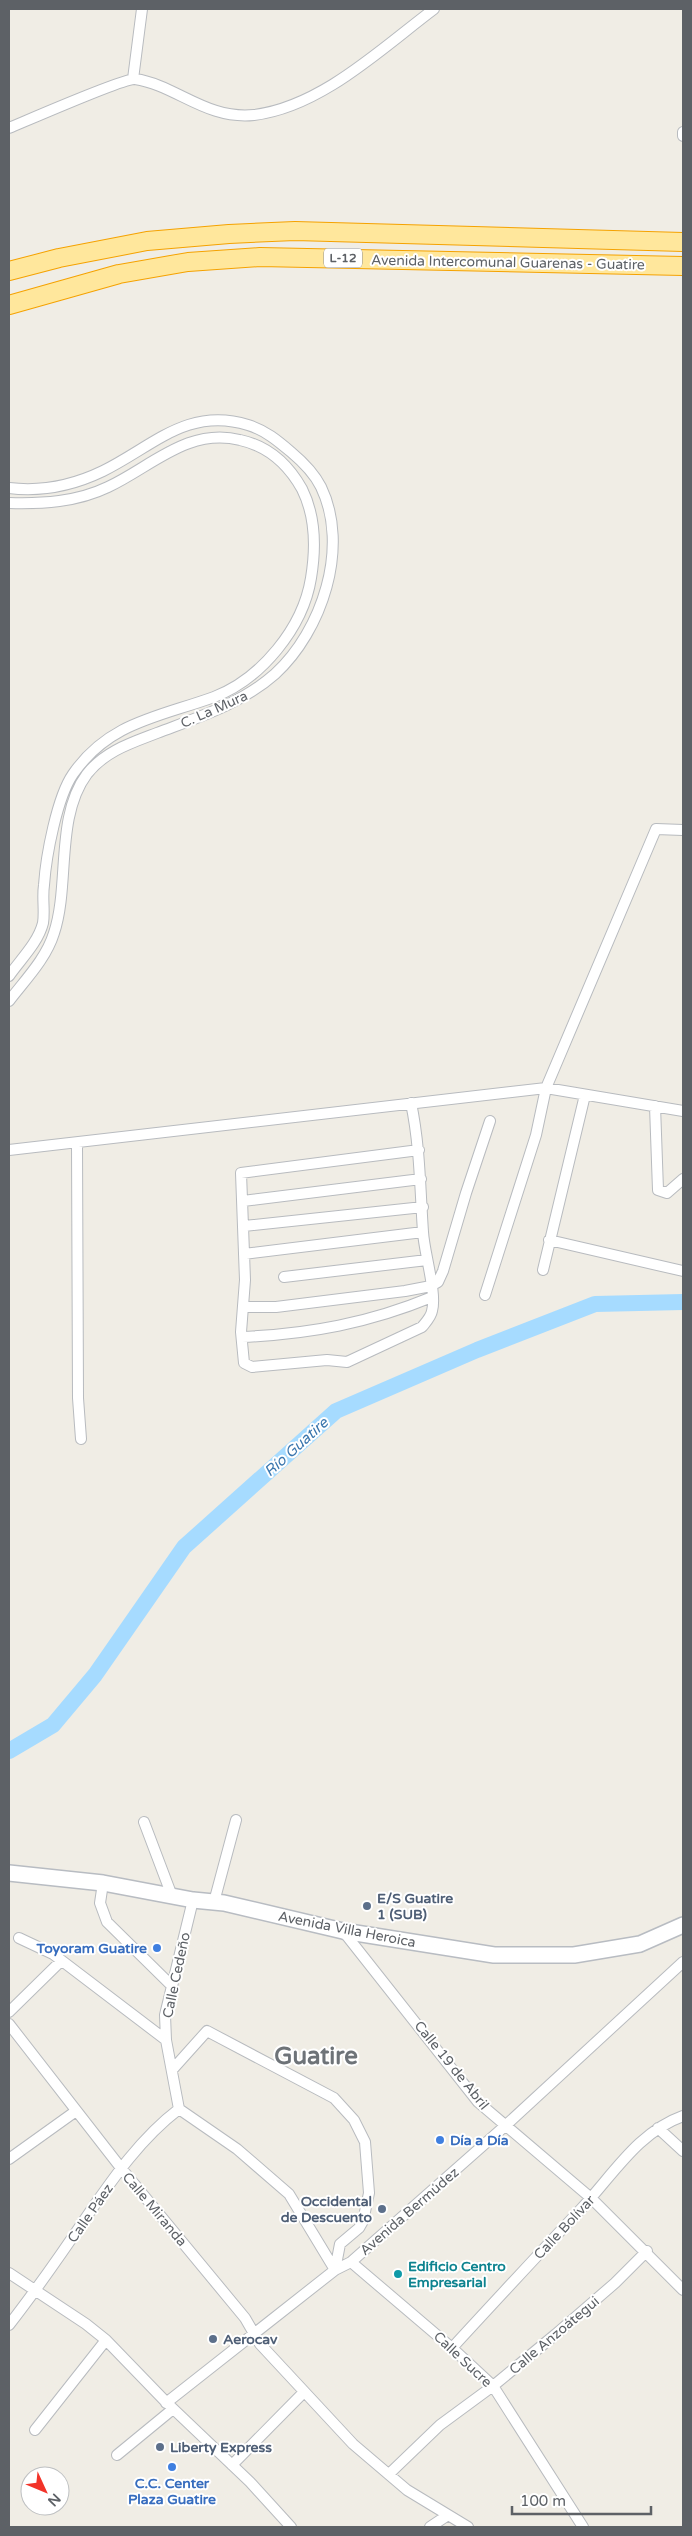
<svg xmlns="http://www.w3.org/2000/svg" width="692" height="2536" font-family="'Varela Round',sans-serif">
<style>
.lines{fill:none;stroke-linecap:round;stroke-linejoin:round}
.river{stroke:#a6dbff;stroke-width:16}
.minor-casing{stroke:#b8bbbf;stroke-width:12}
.secondary-casing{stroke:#b8bcc2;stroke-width:18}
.trunk-casing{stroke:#f5a200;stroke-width:20}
.minor{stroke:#fff;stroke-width:10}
.secondary{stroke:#fff;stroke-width:15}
.trunk{stroke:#ffe79c;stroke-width:18}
.service-dot{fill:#5c6f8a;stroke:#fff;stroke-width:2}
.shop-dot{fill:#3f7fe0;stroke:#fff;stroke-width:2}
.culture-dot{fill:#0f9aa8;stroke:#fff;stroke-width:2}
.labels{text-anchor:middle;stroke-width:4;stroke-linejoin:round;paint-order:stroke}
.shield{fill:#fff;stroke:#8e9094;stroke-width:1}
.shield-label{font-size:12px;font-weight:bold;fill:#5d6166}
.street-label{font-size:14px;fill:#5d6166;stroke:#fff}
.service-label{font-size:14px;font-weight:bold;fill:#4e5e75;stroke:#fff;text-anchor:start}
.shop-label{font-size:14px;font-weight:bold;fill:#366cbe;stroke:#fff;text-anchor:end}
.culture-label{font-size:14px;font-weight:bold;fill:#0d838f;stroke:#fff;text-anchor:start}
.water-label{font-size:15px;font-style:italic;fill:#3a76ae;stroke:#fff}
.town-label{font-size:24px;font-weight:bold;fill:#6e7378;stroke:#fff}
</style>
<rect width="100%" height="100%" fill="#f0ede5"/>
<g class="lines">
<path class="river" d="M9,1751L53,1725L95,1675L184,1547L336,1411L477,1350L595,1304L683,1302"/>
<g class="minor-casing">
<path id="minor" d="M133,79L142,9
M9,128C26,121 124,78 135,79C176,85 206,120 254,115C321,107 382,48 434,9
M683,132V136
M9,488C42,492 72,486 103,471C152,447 188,406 248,425C265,430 278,441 291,452C303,462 314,473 321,487C350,547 322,631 275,674C241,704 199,717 157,733C131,743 105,751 87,774C55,817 70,885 54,933C46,959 25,980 9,1001
M9,503C42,504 77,502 108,487C151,467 188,427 240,440C268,446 288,464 302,489C316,517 316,548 311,578C303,628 261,679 214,697C159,717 109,722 73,774C57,797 46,856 44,885C42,898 45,911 43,923C38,943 20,960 9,976
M411,1103C420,1146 420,1188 423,1232C424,1252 437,1293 432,1311C431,1317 426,1322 422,1327L347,1362L327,1360L252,1367L244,1363L241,1332L245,1280L241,1173L419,1150
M655,1106L658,1190L667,1193L683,1179
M77,1143L78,1398L81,1439
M9,1150L546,1088L683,1111
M243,1201L421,1179
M244,1226L423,1207
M549,1240L683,1271
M244,1254L423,1232
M543,1270L585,1095
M284,1277L427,1260
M485,1295L536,1135L546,1088L656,829L683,830
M243,1307H276L405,1291L431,1286L438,1282L443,1271L466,1193L490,1121
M242,1337C310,1334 369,1323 432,1297
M144,1822L172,1896
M103,1883L100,1903L107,1922L172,1986
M214,1902L236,1820
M343,1931L478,2102L591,2198L683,2290
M19,1938L53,1954L166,2040
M9,2012L61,1961
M9,2024L121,2168L245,2318L260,2344L353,2444L407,2490L468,2527
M172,2070L207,2031L334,2098L354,2120L365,2142L369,2193L363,2221L359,2228L340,2244L335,2270
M179,2109L237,2149L289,2194L335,2270
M179,2109L166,2040L165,2015L193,1900
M658,2128L683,2151
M9,2159L76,2111
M351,2262L452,2348L493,2386L583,2527
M9,2273L86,2324L106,2340L165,2401L250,2482L291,2527
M9,2325C37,2289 62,2253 87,2216C114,2177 141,2138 179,2109
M452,2348C495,2301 538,2255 581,2209C613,2175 638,2132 683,2116
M166,2403L335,2270L351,2262L505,2126L683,1962
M35,2430L106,2340
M117,2455L173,2409
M232,2465L304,2392
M389,2474L440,2425L493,2386L556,2334L615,2283L647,2251
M430,2527L448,2515"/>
</g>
<g class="secondary-casing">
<path id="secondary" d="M9,1873L103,1883L193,1900L224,1903L343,1931L494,1955H574L640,1944L683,1925"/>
</g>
<g class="trunk-casing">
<path id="trunk" d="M9,271L59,258L147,241L229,234L295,231L683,242
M9,305L119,274L188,262L260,257L683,266"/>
</g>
<use href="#minor" class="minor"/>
<use href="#secondary" class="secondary"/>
<use href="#trunk" class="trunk"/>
</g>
<g class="service-dot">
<circle cx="367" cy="1906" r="5"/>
<circle cx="382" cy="2209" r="5"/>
<circle cx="213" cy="2339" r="5"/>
<circle cx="160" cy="2447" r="5"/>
</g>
<g class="shop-dot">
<circle cx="157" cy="1948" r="5"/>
<circle cx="440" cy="2140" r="5"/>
<circle cx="172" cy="2467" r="5"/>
</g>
<circle class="culture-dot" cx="398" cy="2274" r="5"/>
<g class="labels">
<rect class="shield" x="324" y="248.5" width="38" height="19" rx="4"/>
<g class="shield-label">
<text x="343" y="262">L-12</text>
</g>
<g class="street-label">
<text transform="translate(508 262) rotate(1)" y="5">Avenida Intercomunal Guarenas - Guatire</text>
<text transform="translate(214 709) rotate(-24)" y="5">C. La Mura</text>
<text transform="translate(347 1929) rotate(11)" y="5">Avenida Villa Heroica</text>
<text transform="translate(176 1975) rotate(-78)" y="5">Calle Cedeño</text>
<text transform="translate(452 2065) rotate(51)" y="5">Calle 19 de Abril</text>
<text transform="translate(155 2209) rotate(50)" y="5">Calle Miranda</text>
<text transform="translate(409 2211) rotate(-41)" y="5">Avenida Bermúdez</text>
<text transform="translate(90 2213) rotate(-55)" y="5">Calle Páez</text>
<text transform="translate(564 2227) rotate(-47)" y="5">Calle Bolívar</text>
<text transform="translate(554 2335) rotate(-40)" y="5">Calle Anzoátegui</text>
<text transform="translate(463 2359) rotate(43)" y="5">Calle Sucre</text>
</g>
<g class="service-label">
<text x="377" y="1903">E/S Guatire<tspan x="377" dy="16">1 (SUB)</tspan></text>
<text x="372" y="2206" text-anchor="end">Occidental<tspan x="372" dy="16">de Descuento</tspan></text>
<text x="223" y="2344">Aerocav</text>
<text x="170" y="2452">Liberty Express</text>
</g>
<g class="shop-label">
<text x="147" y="1953">Toyoram Guatire</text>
<text x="450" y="2145" text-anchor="start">Día a Día</text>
<text x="172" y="2488" text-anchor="middle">C.C. Center<tspan x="172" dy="16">Plaza Guatire</tspan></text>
</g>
<g class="culture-label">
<text x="408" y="2271">Edificio Centro<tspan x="408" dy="16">Empresarial</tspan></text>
</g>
<g class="water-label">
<text transform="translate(296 1447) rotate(-42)" y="5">Río Guatire</text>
</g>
<g class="town-label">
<text x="316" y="2064">Guatire</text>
</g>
</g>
<rect width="692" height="2536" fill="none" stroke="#5d6166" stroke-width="20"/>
<g transform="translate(45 2491) rotate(134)"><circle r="24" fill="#ffffff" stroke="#bec0c2"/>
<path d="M0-4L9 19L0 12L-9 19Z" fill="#f23329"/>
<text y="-8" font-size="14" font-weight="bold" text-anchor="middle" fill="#5d6166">N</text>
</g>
<path d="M512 2506v8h139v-8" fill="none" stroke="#5d6166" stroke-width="2.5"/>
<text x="520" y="2506" font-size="15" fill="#5d6166" stroke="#ffffff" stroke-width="4" paint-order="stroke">100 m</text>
</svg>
